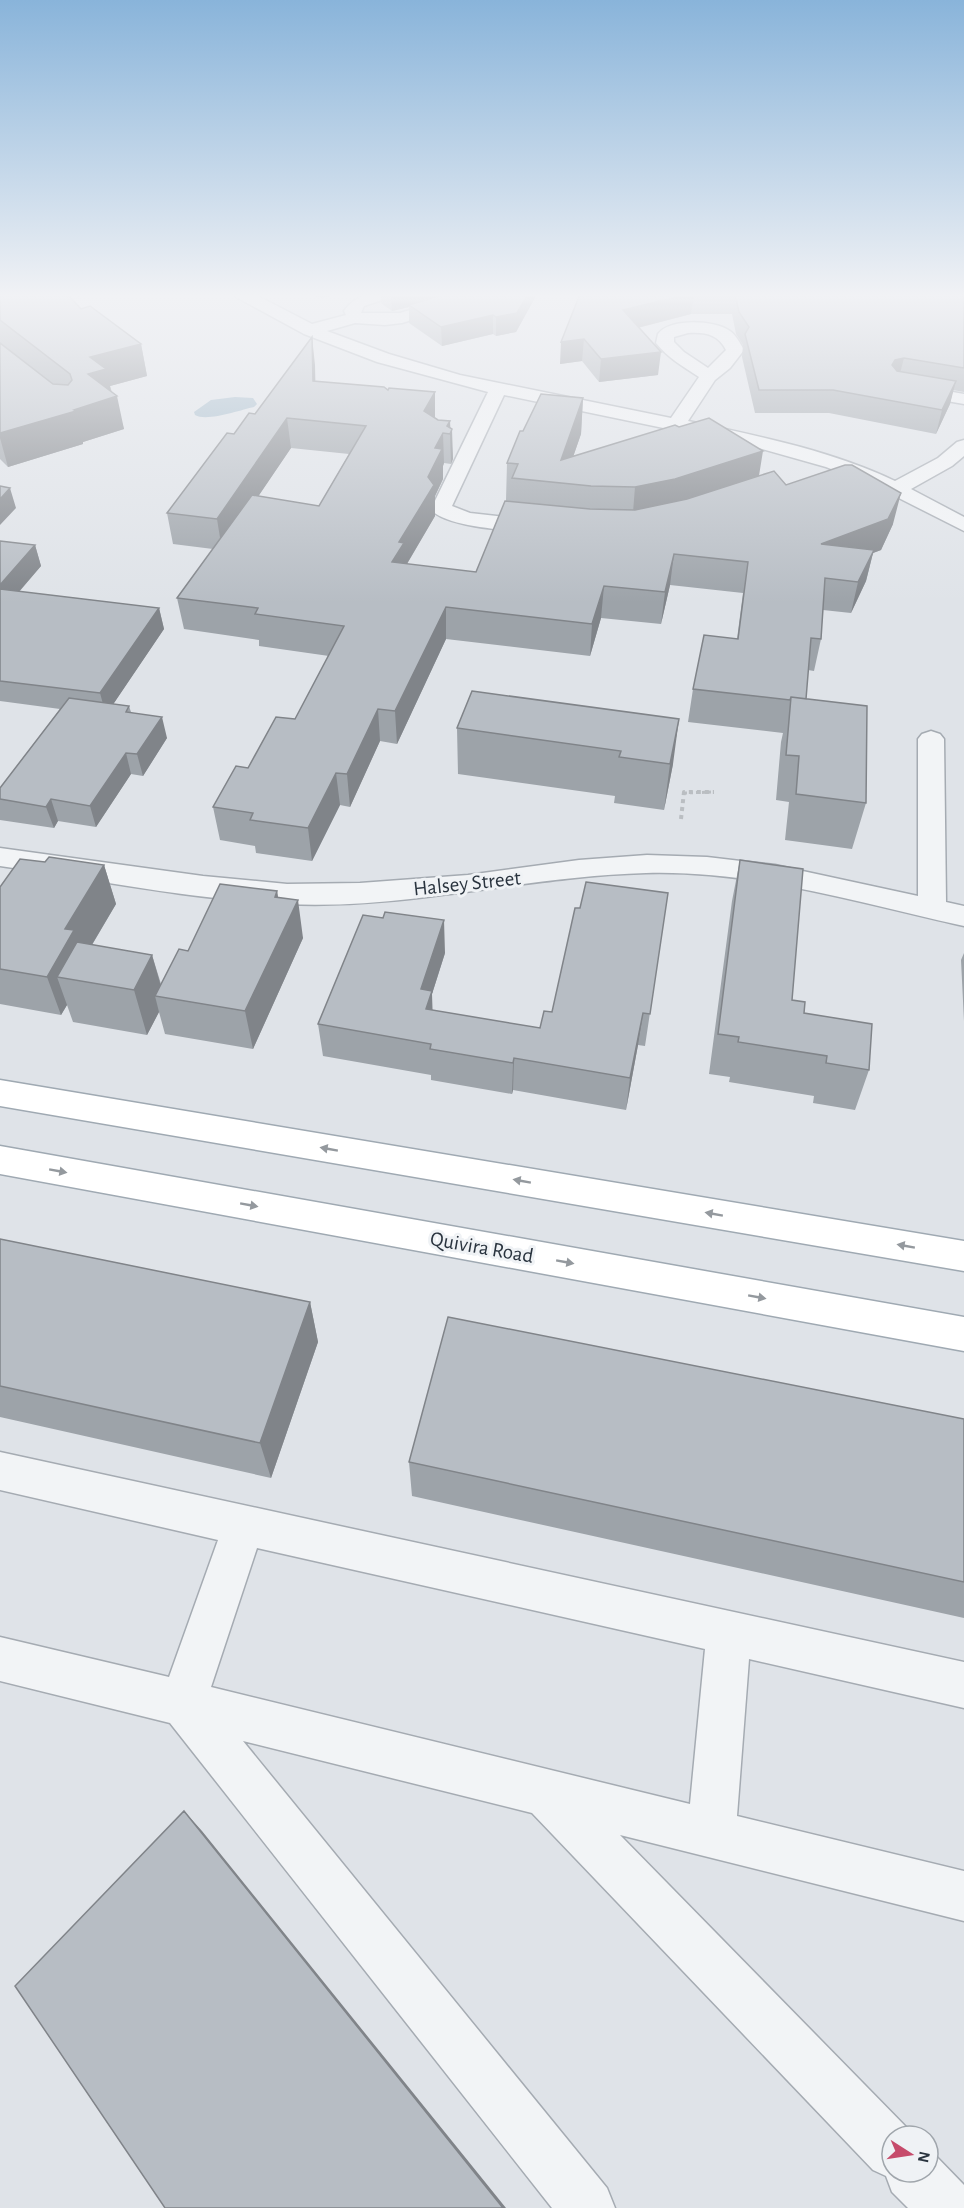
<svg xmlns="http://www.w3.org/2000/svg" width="964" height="2208" font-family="'Alegreya Sans',sans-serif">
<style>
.water{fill:#9cb5c6}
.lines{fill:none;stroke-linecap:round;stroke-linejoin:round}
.minor-casing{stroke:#a5abb2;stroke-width:3}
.primary-casing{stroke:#9fa9b2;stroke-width:3}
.path-far1{stroke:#babec2;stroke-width:3;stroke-dasharray:3 3;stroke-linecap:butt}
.path{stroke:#babec2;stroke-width:4;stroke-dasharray:4 4;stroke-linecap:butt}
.minor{fill:#f2f4f6;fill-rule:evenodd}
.primary{fill:#fff;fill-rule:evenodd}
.wall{fill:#9da3a9;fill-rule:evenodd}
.shaded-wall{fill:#808489}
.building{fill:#b7bdc4;stroke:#808489;stroke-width:1.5}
.oneway{fill:#94999e}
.labels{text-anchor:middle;stroke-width:6;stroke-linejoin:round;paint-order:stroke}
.street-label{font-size:21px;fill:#29333e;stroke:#eff2f5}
</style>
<rect width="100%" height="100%" fill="#dfe3e8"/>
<path class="water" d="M235,397L253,398L257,404L254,407C240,410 207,422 195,415L194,412L211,400Z"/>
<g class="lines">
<g class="minor-casing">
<path id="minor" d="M52,294H80L78,297L0,315V305Z
M234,294H254L312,324L346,315L344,311C357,293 372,293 393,294L391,297L364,306L361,313H400L440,301L439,294H457L453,307L402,323L385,325L355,323L327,331L389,354L460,375L671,418L699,377C684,367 668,358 656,343L658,334C670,318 714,320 730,331C736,335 740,343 744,350L730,368L715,380L688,421C758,436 830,450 895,481L938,458L957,442L964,440V456L952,466L911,489L964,517V531L877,487L826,467L755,447L504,395L452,506L470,513L542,521L549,523L552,527L549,531L542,533C518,531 444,528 431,509L488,392L377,362L304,334L236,297ZM688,333C705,332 718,334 726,350L708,368L684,352L674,342V337Z
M907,384L964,394V404L901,393L898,389L901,385Z
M931,731L940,734L944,739L946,902L964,906V926C860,903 754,870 646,873C526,876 407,910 286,904C190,899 95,880 0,866V848L203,876L287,884L360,883L468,875L579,860L647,855L707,857L775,865L918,896V739L922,734Z
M0,1452L964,1662V1708L749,1659L737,1816L964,1871V1921L620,1835L911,2132L913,2136H892V2172H928V2151L932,2152L964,2185V2208H908L892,2192L886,2176L873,2170L532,1813L243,1741L607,2188L615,2208H552L170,1723L0,1681V1637L169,1677L218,1540L0,1490ZM257,1548L705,1649L690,1804L211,1687Z"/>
</g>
<g class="primary-casing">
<path id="primary" d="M0,1080L964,1241V1271L0,1106Z
M0,1146L964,1317V1351L0,1174Z"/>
</g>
<path class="path-far1" d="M684,793L714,792"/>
<path class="path" d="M681,819L684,792H714"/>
<use href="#minor" class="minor"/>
<use href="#primary" class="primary"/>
</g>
<path class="wall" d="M0,294L81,309L141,344L147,376L110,386L124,429L83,442V444L8,467L0,459Z
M309,294H337L321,298Z
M381,294H439L438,296L445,294H537L516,332L496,336L493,334L442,346L409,323V307L392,311L381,303Z
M580,294H964V392L953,390L950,404L936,434L829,413H755L742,357L743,345L736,334L732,314H691L638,328L658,375L599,382L582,361L560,364Z
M312,337L315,381L388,390L435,392V418L438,420L450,421L453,459L451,464L444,463L443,466V479L435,496V516L407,564L476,572L506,500L507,463L523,431L583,398L581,434L573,457L759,476L786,485L893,524L881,550L873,553L866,581L851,613L823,610L821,639L814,671L808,670L806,699L866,803L852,849L785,840L789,802L776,800L781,742L783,733L688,722L693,689L737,639L743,593L670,585L661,624L601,618L590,656L446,639L397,744L380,741L350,807L340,805L312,861L256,853L255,846L220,840L213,807L248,768L295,719L329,656L259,646V640L184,629L177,598L213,549L173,544L167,513L234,434L255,414ZM291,448L349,454L319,506L258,496Z
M0,541L35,545L41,566L19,592L159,608L164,629L113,704L129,706L131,712L167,738L143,776L131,774L96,827L58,821L54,828L0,820V788L60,709L0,701Z
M472,691L673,764L664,810L614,803L615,796L458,774L457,728Z
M740,860L792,1000L804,1013L869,1070L855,1110L813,1103L814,1096L729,1082L730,1077L709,1074L732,901Z
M45,862L104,865L116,904L92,945L152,955L161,984L188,951L277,891L278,897L303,938L253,1049L165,1034L159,1012L147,1035L73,1022L67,1005L61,1015L0,1004V887Z
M668,893L645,1046L638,1045L626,1110L513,1090L512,1094L431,1080V1075L323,1056L318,1024L445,953L432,994V1010L540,1028L552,1012L580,908Z
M964,953V1021L961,960Z
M0,1239L310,1302L318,1342L271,1478L0,1417Z
M964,1419V1618L412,1496L409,1462Z"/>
<path class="shaded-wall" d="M320,294H337L321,298Z
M391,294H439L438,299L409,305V307L392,311Z
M528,294H537L516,332L496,336V317Z
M689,294H694L691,314L621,332L623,310Z
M493,315V334L442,346L441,327Z
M312,337L315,365L316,410L313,381Z
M584,339L582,361L560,364L561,342Z
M141,344L147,376L110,386L112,398L117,396L124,429L83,442V444L8,467L0,438V433L74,410L88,374L90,357Z
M661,352L658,375L599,382L601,359Z
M904,358L898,381L892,365L895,360Z
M956,381L950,404L936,434L942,410Z
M435,392V421L424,411Z
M583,398L581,434L564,483L561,460Z
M287,418L291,448L222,550L217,519Z
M450,421V433L452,429L453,459L451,464L450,434L447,426Z
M443,433L444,463L443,466V479L435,496V516L405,567L392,562L399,542L428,477L435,448Z
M763,451L757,488L632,525L635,487Z
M10,488L16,508L0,525V499Z
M901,493L893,524L881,550L873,553L866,581L851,613L858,582L821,544Z
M35,545L41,566L3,610L0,600V585Z
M674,554L670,585L661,624L665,592Z
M604,586L601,618L590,656L592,624Z
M446,607V639L397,744L395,711Z
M159,608L164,629L106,715L100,693Z
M378,709L380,741L350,807L347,774Z
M162,717L167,738L143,776L137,754Z
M679,719L673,764L664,810L670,764Z
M126,753L131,774L96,827L90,806Z
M336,773L340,805L312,861L308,828Z
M51,799L58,821L54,828L46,807Z
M104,865L116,904L84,958L57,977L67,1005L61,1015L47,977L65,929Z
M277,891L283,930L298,900L303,938L253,1049L245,1011Z
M444,920L445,953L432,994L433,1023L427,1041L421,989Z
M152,955L164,997L155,996L159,1012L147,1035L134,990Z
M643,1013L638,1045L626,1110L630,1078Z
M514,1058L513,1090L512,1094L513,1063Z
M310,1302L318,1342L271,1478L260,1443Z
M184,1811L202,1831L506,2208H503Z"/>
<path class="building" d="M0,294H67L81,309L90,306L141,344L90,357L106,369L88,374L117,396L74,410L76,411L0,433V343L53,384L68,385L72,380L70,374L0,320Z
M445,294H528L517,313L496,317L493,315L441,327L409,305Z
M580,294H689L623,310L661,352L601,359L584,339L561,342Z
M735,294H964V368L904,358L895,360L892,365L897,371L956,381L942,410L833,390H759L745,334L749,327L739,312Z
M312,337L313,381L384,387L388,390L389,388L435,392L424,411L438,420L450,421L447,426L452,429L450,434L443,433L435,448L442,449L428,477L434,485L399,542L404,543L392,562L476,572L505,501L590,509L635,510L687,499L774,471L786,485L845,465H852L901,493L888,519L821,544L874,550L858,582L825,578L821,639L811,638L806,699L791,697L790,700L693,689L704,635L738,639L748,562L674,554L665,592L604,586L592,624L446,607L395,711L378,709L347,774L336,773L308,828L250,820L253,813L213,807L236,766L248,768L276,717L295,719L344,626L255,614L258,608L177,598L252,495L319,506L366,426L287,418L217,519L167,513L227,433L234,434L249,413L255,414Z
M541,394L583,398L561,460L675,425L679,427L709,418L763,451L675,479L635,487L591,486L512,478L518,464L507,463L520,431H523Z
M0,486L10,488L0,499Z
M0,541L35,545L0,585Z
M0,589L159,608L100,693L0,681Z
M472,691L679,719L670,764L619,757L621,751L457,728Z
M791,697L867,706L866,803L796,794L799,756L786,755Z
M69,698L129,706L126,712L162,717L137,754L126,753L90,806L51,799L46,807L0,799V788Z
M49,857L104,865L65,929L74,930L47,977L0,969V887L20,859L45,862Z
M740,860L803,869L792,1000L805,1002L804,1013L872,1024L869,1070L826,1063L827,1056L738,1042L739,1037L718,1034Z
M586,882L668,893L650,1014L643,1013L630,1078L514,1058L513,1063L430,1049L431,1044L318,1024L363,915L383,918L385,912L444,920L421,989L432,991L426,1009L540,1028L544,1011L552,1012L575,908H580Z
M220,884L277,891L275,897L298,900L245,1011L155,996L179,949L188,951Z
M77,942L152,955L134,990L57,977Z
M0,1239L310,1302L260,1443L0,1386Z
M448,1317L964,1419V1582L409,1462Z
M184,1811L503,2208H165L15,1986Z"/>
<defs><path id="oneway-solid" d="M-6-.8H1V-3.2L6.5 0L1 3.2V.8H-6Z" transform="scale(1.5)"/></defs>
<g class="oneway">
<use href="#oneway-solid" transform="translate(329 1149) rotate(-170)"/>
<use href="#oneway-solid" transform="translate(58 1171) rotate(10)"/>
<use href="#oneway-solid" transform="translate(522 1181) rotate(-170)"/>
<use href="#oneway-solid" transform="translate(249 1205) rotate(10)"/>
<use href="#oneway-solid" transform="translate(714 1214) rotate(-170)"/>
<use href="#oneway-solid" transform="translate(906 1246) rotate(-170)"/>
<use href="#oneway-solid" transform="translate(565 1262) rotate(10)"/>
<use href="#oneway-solid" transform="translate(757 1297) rotate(10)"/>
</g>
<linearGradient id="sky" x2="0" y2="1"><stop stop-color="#89b4da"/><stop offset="0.49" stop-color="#f1f2f5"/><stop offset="1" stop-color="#f1f2f5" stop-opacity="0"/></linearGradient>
<rect width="964" height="603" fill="url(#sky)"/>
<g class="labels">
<g class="street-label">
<text transform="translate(467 883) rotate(-6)" y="7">Halsey Street</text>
<text transform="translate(482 1247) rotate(10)" y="7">Quivira Road</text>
</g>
</g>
<g transform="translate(910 2154) rotate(102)"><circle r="28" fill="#eff2f5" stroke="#a0a6ac" stroke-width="1.5"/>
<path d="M0-4.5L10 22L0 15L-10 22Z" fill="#c64b6b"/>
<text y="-9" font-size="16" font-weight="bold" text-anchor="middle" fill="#29333e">N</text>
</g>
</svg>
